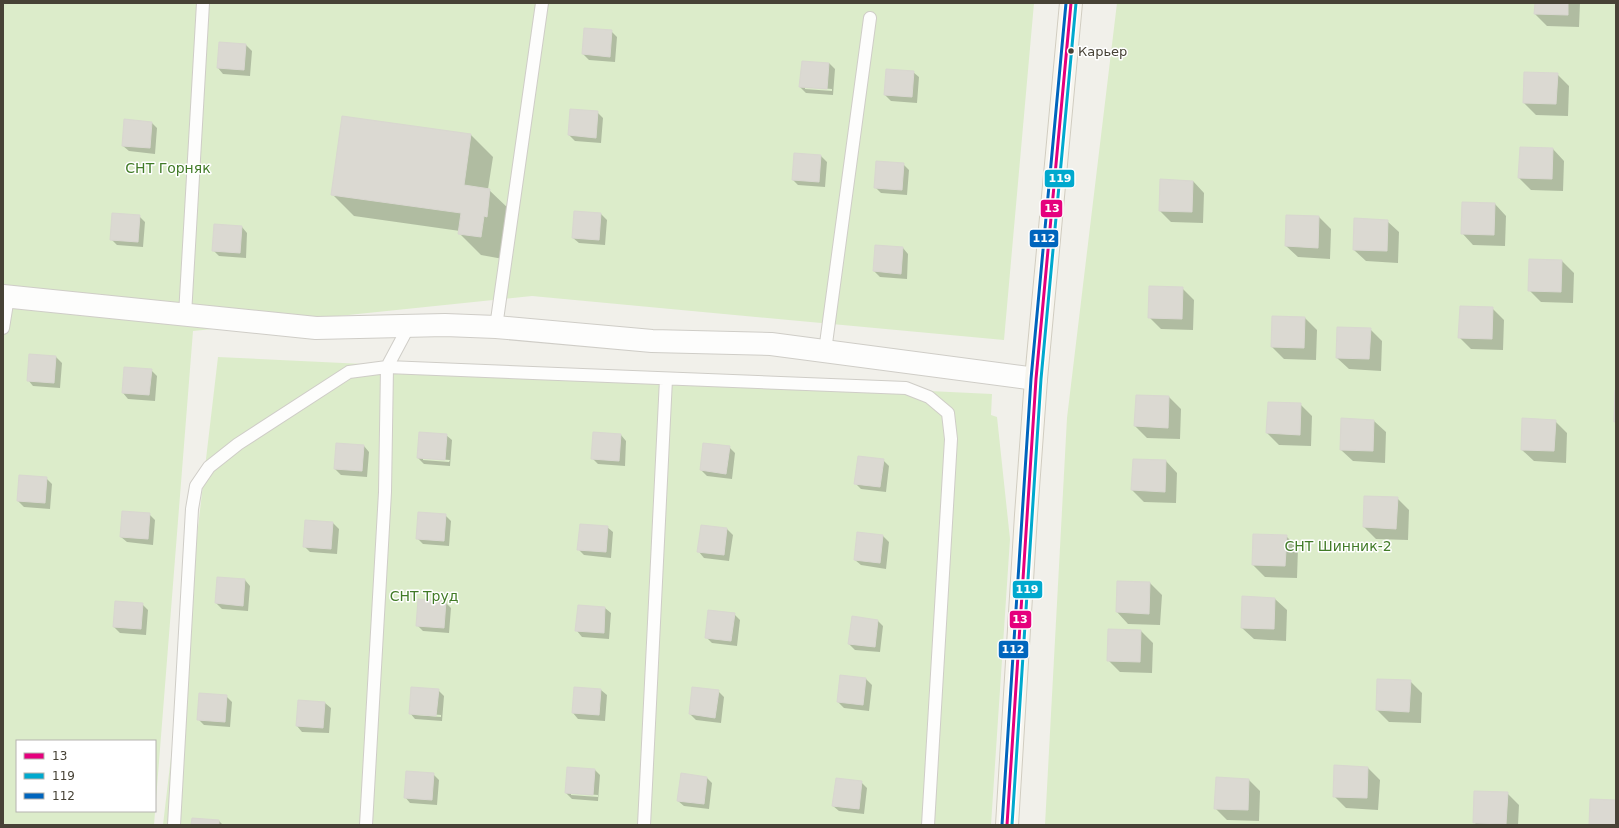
<svg xmlns="http://www.w3.org/2000/svg" width="1619" height="828" font-family="'DejaVu Sans',sans-serif">
<style>
.green{fill:#dcecca;fill-rule:evenodd}
.shadow{fill:#0003;fill-rule:evenodd}
.building{fill:#dbd9d2;stroke:#d9d7d0}
.lines{fill:none;stroke-linecap:round;stroke-linejoin:round}
.lane-casing{stroke:#cfcdc7;stroke-width:14}
.street-casing{stroke:#cfcdc7;stroke-width:24}
.secondary-casing{stroke:#d1cdc1;stroke-width:24}
.lane{stroke:#fdfdfc;stroke-width:12}
.street{stroke:#fdfdfc;stroke-width:22}
.secondary{stroke:#f7f5ee;stroke-width:22}
.bus-1-casing{stroke:#fff;stroke-width:6}
.bus-2-casing{stroke:#fff;stroke-width:6}
.bus-3-casing{stroke:#fff;stroke-width:6}
.bus-1{stroke:#e5007d;stroke-width:3}
.bus-2{stroke:#00a9ce;stroke-width:3}
.bus-3{stroke:#0065bd;stroke-width:3}
.bus-dot{fill:#474236;stroke:#fff;stroke-width:1.5}
.labels{text-anchor:middle;stroke-width:3;stroke-linejoin:round;paint-order:stroke}
.bus-label{font-size:13px;fill:#474236;stroke:#fff;text-anchor:start}
.park-label{font-size:14px;fill:#417b27;stroke:#fff}
.line-badge{stroke:#fff;stroke-width:1.5}
.badge-label{font-size:11px;text-anchor:middle;font-weight:bold;fill:#fff}
</style>
<rect width="100%" height="100%" fill="#f1f0ea"/>
<path class="green" d="M3,3H1034L1004,340L532,296L193,331L154,825H3ZM17,741H155V811H17Z
M1117,3H1616V825H1045L1067,418Z
M218,357L992,394L991,415L997,417L1010,539L991,825H163Z"/>
<path class="shadow" d="M1536,3H1580L1579,27L1547,26L1535,14Z
M611,31L617,37L615,62L589,60L583,54Z
M220,43L246,45L252,51L250,76L223,74L218,68Z
M829,63L835,69L833,95L806,93L800,87ZM805,87L832,89V91L805,89Z
M913,72L919,77L917,103L891,101L885,95Z
M1557,74L1569,86L1568,116L1536,115L1524,103Z
M597,112L603,118L601,143L575,141L569,135Z
M152,123L157,128L155,154L129,151L123,146Z
M471,135L493,157L488,189L512,212L503,259L481,255L459,233L460,231L354,216L332,194Z
M1553,149L1564,161L1563,191L1531,190L1519,178Z
M795,154L821,156L827,162L825,187L798,185L793,180Z
M903,164L909,170L907,195L881,193L875,187Z
M1193,181L1204,193L1203,223L1171,222L1160,211Z
M1495,204L1506,216L1505,246L1473,245L1462,233Z
M575,212L601,214L607,220L605,245L579,243L573,238Z
M139,216L145,222L143,247L117,245L111,239Z
M1287,216L1319,217L1331,229L1330,259L1298,257L1286,246Z
M1387,221L1399,232L1398,263L1366,261L1354,250Z
M242,227L247,233L246,258L219,256L213,250Z
M903,248L908,254L907,279L880,277L874,271Z
M1530,260L1562,261L1574,273L1573,303L1541,302L1529,290Z
M1182,288L1194,300L1193,330L1161,329L1149,317Z
M1492,308L1504,320L1503,350L1471,349L1459,337Z
M1305,318L1317,330L1316,360L1284,359L1272,347Z
M1370,329L1382,341L1381,371L1349,369L1337,358Z
M56,357L62,363L60,388L33,386L28,380Z
M151,370L157,376L155,401L128,399L123,393Z
M1169,397L1181,409L1180,439L1147,438L1135,426Z
M1300,404L1312,416L1311,446L1279,445L1267,433Z
M1374,421L1386,432L1385,463L1353,461L1341,450Z
M1555,421L1567,433L1566,463L1534,461L1522,450Z
M446,435L452,440L450,466L424,464L418,458ZM423,458L450,460L449,462L423,460Z
M621,435L626,441L625,466L598,464L592,458Z
M364,446L369,452L367,477L341,475L335,469Z
M729,447L735,453L732,479L707,476L701,470Z
M883,460L889,466L886,492L861,489L855,483Z
M1166,461L1177,473L1176,503L1144,502L1132,490Z
M20,476L46,478L52,484L50,509L24,507L18,501Z
M1397,498L1409,510L1408,540L1376,539L1364,527Z
M149,514L155,520L153,545L127,542L121,537Z
M445,515L451,521L449,546L423,544L417,538Z
M333,523L339,529L337,554L310,552L304,546Z
M607,527L613,532L611,558L584,555L579,550Z
M727,529L733,535L729,561L704,558L699,552Z
M858,533L883,536L889,542L886,569L861,565L855,560Z
M1286,536L1298,548L1297,578L1265,577L1253,565Z
M245,580L250,586L248,611L222,609L216,603Z
M1118,582L1150,583L1162,595L1160,625L1128,624L1117,612Z
M1275,599L1287,610L1286,641L1254,639L1242,628Z
M445,602L451,608L449,633L423,631L417,625Z
M142,604L148,610L146,635L120,633L114,627Z
M605,608L611,613L609,639L582,637L577,631Z
M734,614L740,620L737,646L712,643L706,637Z
M878,621L883,626L880,652L855,650L849,644Z
M1141,631L1153,643L1152,673L1120,672L1108,660Z
M841,676L866,679L872,685L869,711L844,708L838,702Z
M1410,681L1422,693L1421,723L1389,722L1377,710Z
M575,688L601,690L607,695L605,721L578,719L573,713Z
M438,690L444,696L442,721L415,719L410,713ZM415,713L441,715V717L415,715Z
M718,691L724,697L721,723L696,720L690,714Z
M226,696L232,702L230,727L204,725L198,719Z
M325,703L331,708L329,733L302,732L297,726Z
M1368,768L1380,780L1378,810L1346,808L1334,796Z
M595,770L600,775L598,801L572,799L566,793ZM571,793L598,795V797L571,795Z
M433,774L439,780L437,805L410,803L405,797Z
M707,778L712,783L709,809L684,806L678,801Z
M1249,780L1260,791L1259,821L1227,820L1215,808Z
M861,782L867,788L864,814L839,811L833,806Z
M1507,793L1519,805L1518,825H1477L1474,822Z
M219,821L223,825H192Z"/>
<path class="building" d="M1535,3H1568V15L1534,14Z
M584,28L612,30L610,57L582,54Z
M219,42L246,44L244,70L217,68Z
M802,61L829,63L827,89L799,87Z
M886,69L914,71L912,97L884,95Z
M1524,72L1558,73L1556,104L1523,103Z
M570,109L598,111L596,138L568,135Z
M342,116L471,134L464,185L490,189L487,217L484,216L481,237L458,234L461,213L331,195Z
M124,119L152,122L150,148L122,146Z
M1520,147L1553,148L1552,179L1518,178Z
M794,153L821,155L819,182L792,180Z
M876,161L904,163L902,190L874,188Z
M1160,179L1193,181L1192,212L1159,211Z
M1462,202L1495,203L1494,235L1461,234Z
M574,211L601,213L599,240L572,238Z
M112,213L140,215L138,242L110,240Z
M1286,215L1319,216L1318,248L1285,246Z
M1354,218L1388,220L1387,251L1353,250Z
M214,224L242,226L240,253L212,251Z
M875,245L903,247L901,274L873,271Z
M1529,259L1562,260L1561,292L1528,291Z
M1149,286L1183,287L1182,319L1148,318Z
M1460,306L1493,307L1492,339L1458,338Z
M1272,316L1305,317L1304,348L1271,347Z
M1337,327L1371,328L1369,359L1336,358Z
M29,354L56,356L54,383L27,381Z
M124,367L152,369L149,395L122,393Z
M1615,390H1616V422H1614Z
M1136,395L1169,396L1168,428L1134,426Z
M1268,402L1301,403L1300,435L1266,433Z
M1341,418L1374,420L1373,451L1340,450Z
M1522,418L1556,420L1554,451L1521,450Z
M419,432L447,434L445,460L417,458Z
M593,432L621,434L619,461L591,459Z
M336,443L364,445L362,471L334,469Z
M703,443L730,446L726,474L700,470Z
M858,456L884,459L880,487L854,484Z
M1133,459L1166,460L1165,492L1131,490Z
M19,475L47,477L45,503L17,501Z
M1364,496L1398,497L1396,529L1363,527Z
M122,511L150,513L148,539L120,537Z
M418,512L446,514L444,541L416,539Z
M305,520L333,522L331,549L303,547Z
M580,524L608,526L606,552L577,550Z
M701,525L727,528L724,555L697,552Z
M857,532L883,535L880,563L854,560Z
M1253,534L1287,535L1285,566L1252,565Z
M217,577L245,579L243,606L215,603Z
M1117,581L1150,582L1149,614L1116,612Z
M1242,596L1275,598L1274,629L1241,628Z
M418,599L446,601L444,628L416,626Z
M115,601L143,603L141,629L113,627Z
M578,605L605,607L604,633L575,631Z
M708,610L735,613L731,641L705,638Z
M852,616L878,620L875,647L848,644Z
M1108,629L1141,630L1140,662L1107,661Z
M840,675L866,678L863,705L837,702Z
M1377,679L1411,680L1409,712L1376,710Z
M411,687L439,689L436,716L409,714Z
M574,687L601,689L599,715L572,713Z
M692,687L719,690L715,718L689,714Z
M199,693L227,695L225,722L197,720Z
M298,700L325,702L323,728L296,726Z
M1334,765L1368,767L1367,798L1333,797Z
M567,767L595,769L593,795L565,793Z
M406,771L434,773L432,800L404,798Z
M681,773L707,777L704,804L677,801Z
M1216,777L1249,779L1248,810L1214,809Z
M836,778L862,781L859,809L832,806Z
M1474,791L1508,792L1506,824L1473,823Z
M1590,799L1616,800V825H1589Z
M192,818L219,820V825H191Z"/>
<g class="lines">
<g class="lane-casing">
<path id="lane" d="M185,315L203,3
M496,327L542,3
M3,328L8,297
M825,351L870,18
M174,825L192,509L196,486L209,467L238,444L349,372L387,367L906,388L929,397L948,413L951,439L928,825
M366,825L385,492L387,367L410,324
M644,825L666,379"/>
</g>
<g class="street-casing">
<path id="street" d="M3,296L316,328L445,325L496,327L652,341L771,344L1036,379"/>
</g>
<g class="secondary-casing">
<path id="secondary" d="M1007,825L1026,515L1036,379L1071,3"/>
</g>
<use href="#lane" class="lane"/>
<use href="#street" class="street"/>
<use href="#secondary" class="secondary"/>
<g class="bus-1-casing">
<path id="bus-1" d="M1007,825L1036,379L1071,3"/>
</g>
<g class="bus-2-casing">
<path id="bus-2" d="M1012,825L1041,379L1076,3"/>
</g>
<g class="bus-3-casing">
<path id="bus-3" d="M1002,825L1031,379L1066,3"/>
</g>
<use href="#bus-1" class="bus-1"/>
<use href="#bus-2" class="bus-2"/>
<use href="#bus-3" class="bus-3"/>
</g>
<circle class="bus-dot" cx="1071" cy="51" r="3.5"/>
<g class="labels">
<g class="bus-label">
<text x="1078" y="56">Карьер</text>
</g>
<g class="park-label">
<text x="168" y="173">СНТ Горняк</text>
<text x="1338" y="551">СНТ Шинник-2</text>
<text x="424" y="601">СНТ Труд</text>
</g>
</g>
<g class="line-badge">
<rect x="1044" y="169" width="31" height="19" rx="4" fill="#00a9ce"/>
<rect x="1040" y="199" width="23" height="19" rx="4" fill="#e5007d"/>
<rect x="1029" y="229" width="30" height="19" rx="4" fill="#0065bd"/>
<rect x="1012" y="580" width="31" height="19" rx="4" fill="#00a9ce"/>
<rect x="1009" y="610" width="23" height="19" rx="4" fill="#e5007d"/>
<rect x="998" y="640" width="31" height="19" rx="4" fill="#0065bd"/>
</g>
<g class="badge-label">
<text x="1060" y="182">119</text>
<text x="1052" y="212">13</text>
<text x="1044" y="242">112</text>
<text x="1027" y="593">119</text>
<text x="1020" y="623">13</text>
<text x="1013" y="653">112</text>
</g>
<rect width="1619" height="828" fill="none" stroke="#474236" stroke-width="8"/>
<rect x="16" y="740" width="140" height="72" fill="#ffffff" stroke="#b5b3af"/>
<rect x="24" y="753" width="20" height="6" fill="#e5007d" stroke="#b5b3af"/>
<text x="52" y="760" font-size="12" fill="#474236">13</text>
<rect x="24" y="773" width="20" height="6" fill="#00a9ce" stroke="#b5b3af"/>
<text x="52" y="780" font-size="12" fill="#474236">119</text>
<rect x="24" y="793" width="20" height="6" fill="#0065bd" stroke="#b5b3af"/>
<text x="52" y="800" font-size="12" fill="#474236">112</text>
</svg>
